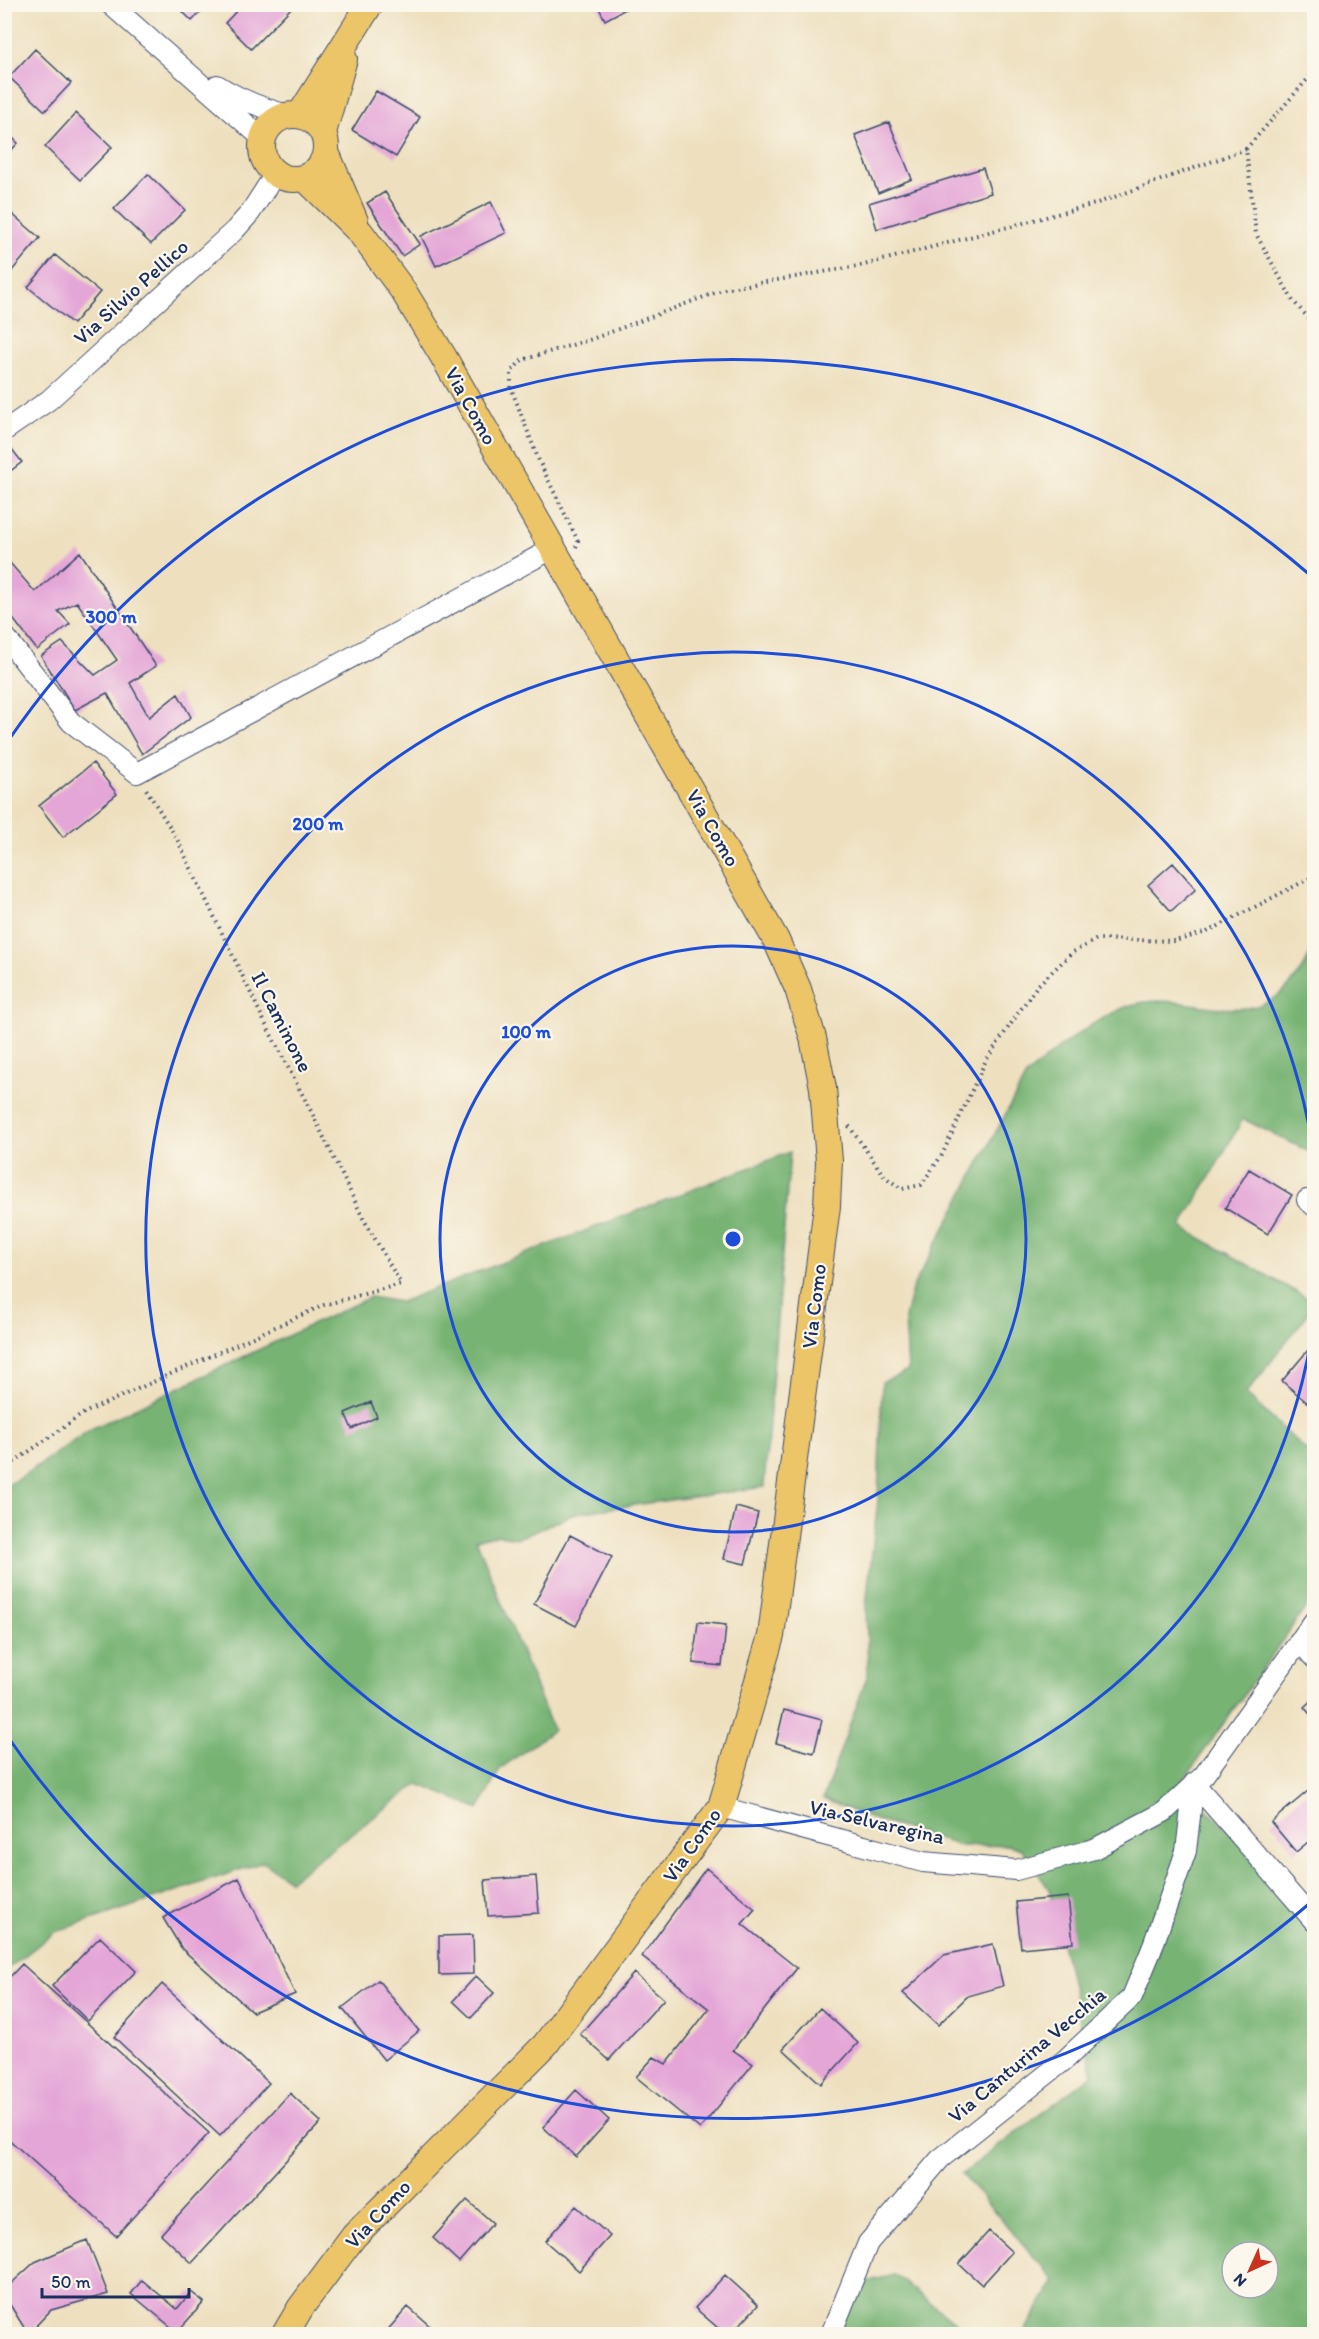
<svg xmlns="http://www.w3.org/2000/svg" width="1319" height="2339" font-family="Itim,sans-serif">
<style>
.forest{fill:#77b373;stroke:#497168;stroke-width:1.5;fill-rule:evenodd}
.building{fill:#e4a6d7}
.lines{fill:none;stroke-linecap:round;stroke-linejoin:round}
.minor-casing{stroke:#3b4a6d;stroke-width:22}
.major-casing{stroke:#3b4a6d;stroke-width:28}
.path{stroke:#3b4a6d;stroke-width:4;stroke-dasharray:1.5 4.5;stroke-linecap:butt}
.minor{stroke:#fff;stroke-width:20}
.major{stroke:#edc569;stroke-width:26}
.ring{fill:none;stroke:#1d4ed8;stroke-width:3}
.labels{text-anchor:middle;stroke-width:4.5;stroke-linejoin:round;paint-order:stroke}
.street-label{font-size:21px;fill:#1b2f5e;stroke:#fbf7ec}
.centre{fill:#1d4ed8;stroke:#fbf7ec;stroke-width:3}
.ring-label{font-size:18px;text-anchor:middle;font-weight:bold;fill:#1d4ed8;stroke:#fbf7ec;stroke-width:4.5;stroke-linejoin:round;paint-order:stroke}
</style>
<rect width="100%" height="100%" fill="#fbf7ec"/>
<filter id="ink" filterUnits="userSpaceOnUse"><feTurbulence type="fractalNoise" baseFrequency=".0167" numOctaves="2"/><feDisplacementMap in="SourceGraphic" scale="12" xChannelSelector="R" yChannelSelector="G"/><feConvolveMatrix kernelMatrix="1 2 1 2 8 2 1 2 1" color-interpolation-filters="sRGB"/></filter>
<filter id="wash" filterUnits="userSpaceOnUse"><feTurbulence type="fractalNoise" baseFrequency=".008" numOctaves="4" result="noise"/><feDisplacementMap in="SourceGraphic" scale="24" xChannelSelector="R" yChannelSelector="G"/><feGaussianBlur stdDeviation="1.35" result="paint"/><feColorMatrix in="noise" values="0 0 0 0 0 0 0 0 0 0 0 0 0 0 0 0 0 1.4 0 .05"/><feComposite in="paint" operator="in"/></filter>
<g filter="url(#wash)">
<rect width="100%" height="100%" fill="#eee0bf"/>
<path class="forest" d="M1314,942V1154L1243,1119L1181,1227L1314,1302V1306L1246,1394L1312,1456L1314,1454V1596L1180,1785L1314,1909V2334H1023L1055,2281L962,2174L1093,2074L1049,1889L1021,1849L1009,1845L961,1846L870,1818L823,1799L868,1674L866,1606L878,1499L882,1382L908,1371L905,1318L912,1289L1026,1076C1053,1051 1094,1019 1128,1006C1183,987 1245,1035 1290,985C1301,973 1310,958 1314,942ZM1232,2252H1268V2288H1232Z
M790,1152L764,1487L576,1513L518,1538L499,1535L476,1539L553,1730L500,1769L479,1809L418,1784L290,1880L263,1862L55,1932L5,1971V1486L21,1477L91,1429L370,1297L400,1302Z
M895,2275L970,2334H820L856,2284Z"/>
<g id="blocks">
<path class="building" d="M175,4H208L192,21Z
M243,4H295L251,49L225,23Z
M597,4H635L605,20Z
M35,49L71,83L45,111L9,77Z
M376,91L420,117L396,157L352,130Z
M76,113L112,147L80,180L45,147Z
M889,122L912,179L878,193L855,135Z
M4,130L18,143L4,158Z
M983,168L991,193L877,229L869,203Z
M148,174L185,210L151,244L114,209Z
M385,192L420,244L402,256L367,203Z
M491,202L506,233L436,266L421,236Z
M4,207L40,238L10,273L4,269Z
M55,255L100,292L73,324L28,287Z
M7,443L22,462L4,476V445Z
M80,552L156,666L130,683L149,717L178,694L191,717L142,754L107,693L75,710L41,656L62,642L95,675L117,660L77,602L58,611L70,624L37,650L4,607V556L35,592Z
M93,763L117,794L63,837L39,806Z
M1173,863L1196,889L1171,911L1148,885Z
M1249,1169L1292,1195L1268,1234L1225,1208Z
M1314,1343V1399L1310,1405L1282,1381Z
M371,1402L377,1417L352,1429L345,1413Z
M736,1507L758,1513L745,1564L724,1559Z
M570,1535L612,1557L576,1626L534,1604Z
M698,1622L726,1625L722,1666L693,1663Z
M1314,1698V1719L1304,1707Z
M784,1710L822,1720L814,1753L776,1743Z
M1314,1786V1837L1296,1852L1271,1822Z
M706,1868L755,1909L742,1924L797,1968L733,2050L753,2064L700,2129L636,2077L654,2057L666,2064L709,2009L642,1956Z
M536,1876L539,1913L488,1916L485,1880Z
M239,1878L295,1994L253,2012L182,1949L163,1918Z
M1068,1897L1073,1943L1021,1948L1016,1902Z
M473,1935L474,1974L439,1975V1936Z
M100,1937L136,1971L88,2021L52,1986Z
M993,1944L1003,1986L968,1996L938,2025L903,1993L944,1955Z
M22,1964L209,2133L116,2236L4,2135V1983Z
M634,1973L664,1999L609,2060L580,2034Z
M476,1976L494,1993L471,2018L453,2001Z
M378,1980L419,2031L384,2060L342,2008Z
M162,1984L269,2083L220,2136L114,2037Z
M820,2008L858,2043L821,2084L783,2049Z
M576,2090L609,2120L576,2157L543,2127Z
M290,2093L321,2122L192,2263L161,2234Z
M467,2200L493,2223L459,2262L433,2238Z
M576,2206L610,2236L579,2271L545,2241Z
M989,2231L1012,2252L982,2285L959,2264Z
M87,2240L108,2294L51,2310L28,2334L4,2295V2290L35,2262Z
M725,2275L758,2305L731,2334H725L695,2308Z
M142,2280L177,2309L191,2292L204,2302L177,2332L131,2294Z
M408,2307L439,2334H384Z"/>
</g>
</g>
<g filter="url(#ink)">
<use href="#blocks" fill-opacity="0" stroke="#3b4a6d" stroke-width="1.5"/>
<g class="lines">
<g class="minor-casing">
<path id="minor" d="M110,4L262,138
M217,85C240,100 262,108 288,115
M4,431L49,400L235,230L250,213L275,174
M4,635L71,722L137,773L552,549
M1307,1200L1314,1206
M1299,1641L1314,1658
M1194,1783L1314,1921
M721,1807L923,1862L1016,1870L1094,1849L1164,1812L1204,1775L1314,1621
M831,2334L868,2243L940,2159L1066,2059L1132,1997L1151,1951L1186,1851L1194,1783"/>
</g>
<g class="major-casing">
<path id="major" d="M262 147a32 32 0 1 1 64 0a32 32 0 1 1-64 0Z
M300,115L370,4
M323,133L344,59
M326,152L355,221
M285,2334L301,2307L354,2236L545,2045L721,1807L771,1636L827,1206L829,1161L823,1088L813,1038L798,989L776,940L443,356L404,292L360,232L305,178"/>
</g>
<path class="path" d="M1246,149L1314,72
M576,547L578,541L539,461L511,388V372L522,360L592,339L725,289L864,265L1095,204L1246,149L1256,234L1293,301L1314,324
M849,1126L885,1177L902,1189L921,1185L942,1155L986,1060L1037,986L1073,952L1097,939L1175,941L1207,932L1314,876
M4,1469L84,1413L324,1305L401,1284L363,1218L313,1115L266,1025L176,837L146,789"/>
<use href="#minor" class="minor"/>
<use href="#major" class="major"/>
</g>
</g>
<g class="ring">
<circle cx="733" cy="1239" r="293"/>
<path d="M1314 1321A587 587 0 1 1 1314 1157"/>
<path d="M1310 1903A880 880 0 0 1 8 1737M8 741A880 880 0 0 1 1310 575"/>
</g>
<g class="labels">
<g class="street-label">
<text transform="translate(131 292) rotate(-42)" y="7">Via Silvio Pellico</text>
<text transform="translate(471 406) rotate(61)" y="7">Via Como</text>
<text transform="translate(713 828) rotate(60)" y="7">Via Como</text>
<text transform="translate(282 1022) rotate(63)" y="7">Il Caminone</text>
<text transform="translate(814 1306) rotate(-83)" y="7">Via Como</text>
<text transform="translate(877 1822) rotate(13)" y="7">Via Selvaregina</text>
<text transform="translate(692 1845) rotate(-55)" y="7">Via Como</text>
<text transform="translate(1027 2055) rotate(-40)" y="7">Via Canturina Vecchia</text>
<text transform="translate(378 2214) rotate(-47)" y="7">Via Como</text>
</g>
</g>
<circle cx="733" cy="1239" r="9" class="centre"/>
<g class="ring-label">
<text x="111" y="623">300 m</text>
<text x="318" y="830">200 m</text>
<text x="526" y="1038">100 m</text>
</g>
<rect width="1319" height="2339" fill="none" stroke="#fbf7ec" stroke-width="24"/>
<g transform="translate(1250 2270) rotate(225)"><circle r="28" fill="#fbf7ec" stroke="#a1a7b3" stroke-width="1.5"/>
<path d="M0-4.5L10 22L0 15L-10 22Z" fill="#c8321e"/>
<text y="-9" font-size="16" font-weight="bold" text-anchor="middle" fill="#1b2f5e">N</text>
</g>
<path d="M42 2288v9h147v-9" fill="none" stroke="#1b2f5e" stroke-width="3"/>
<text x="51" y="2288" font-size="18" fill="#1b2f5e" stroke="#fbf7ec" stroke-width="4.5" paint-order="stroke">50 m</text>
</svg>
